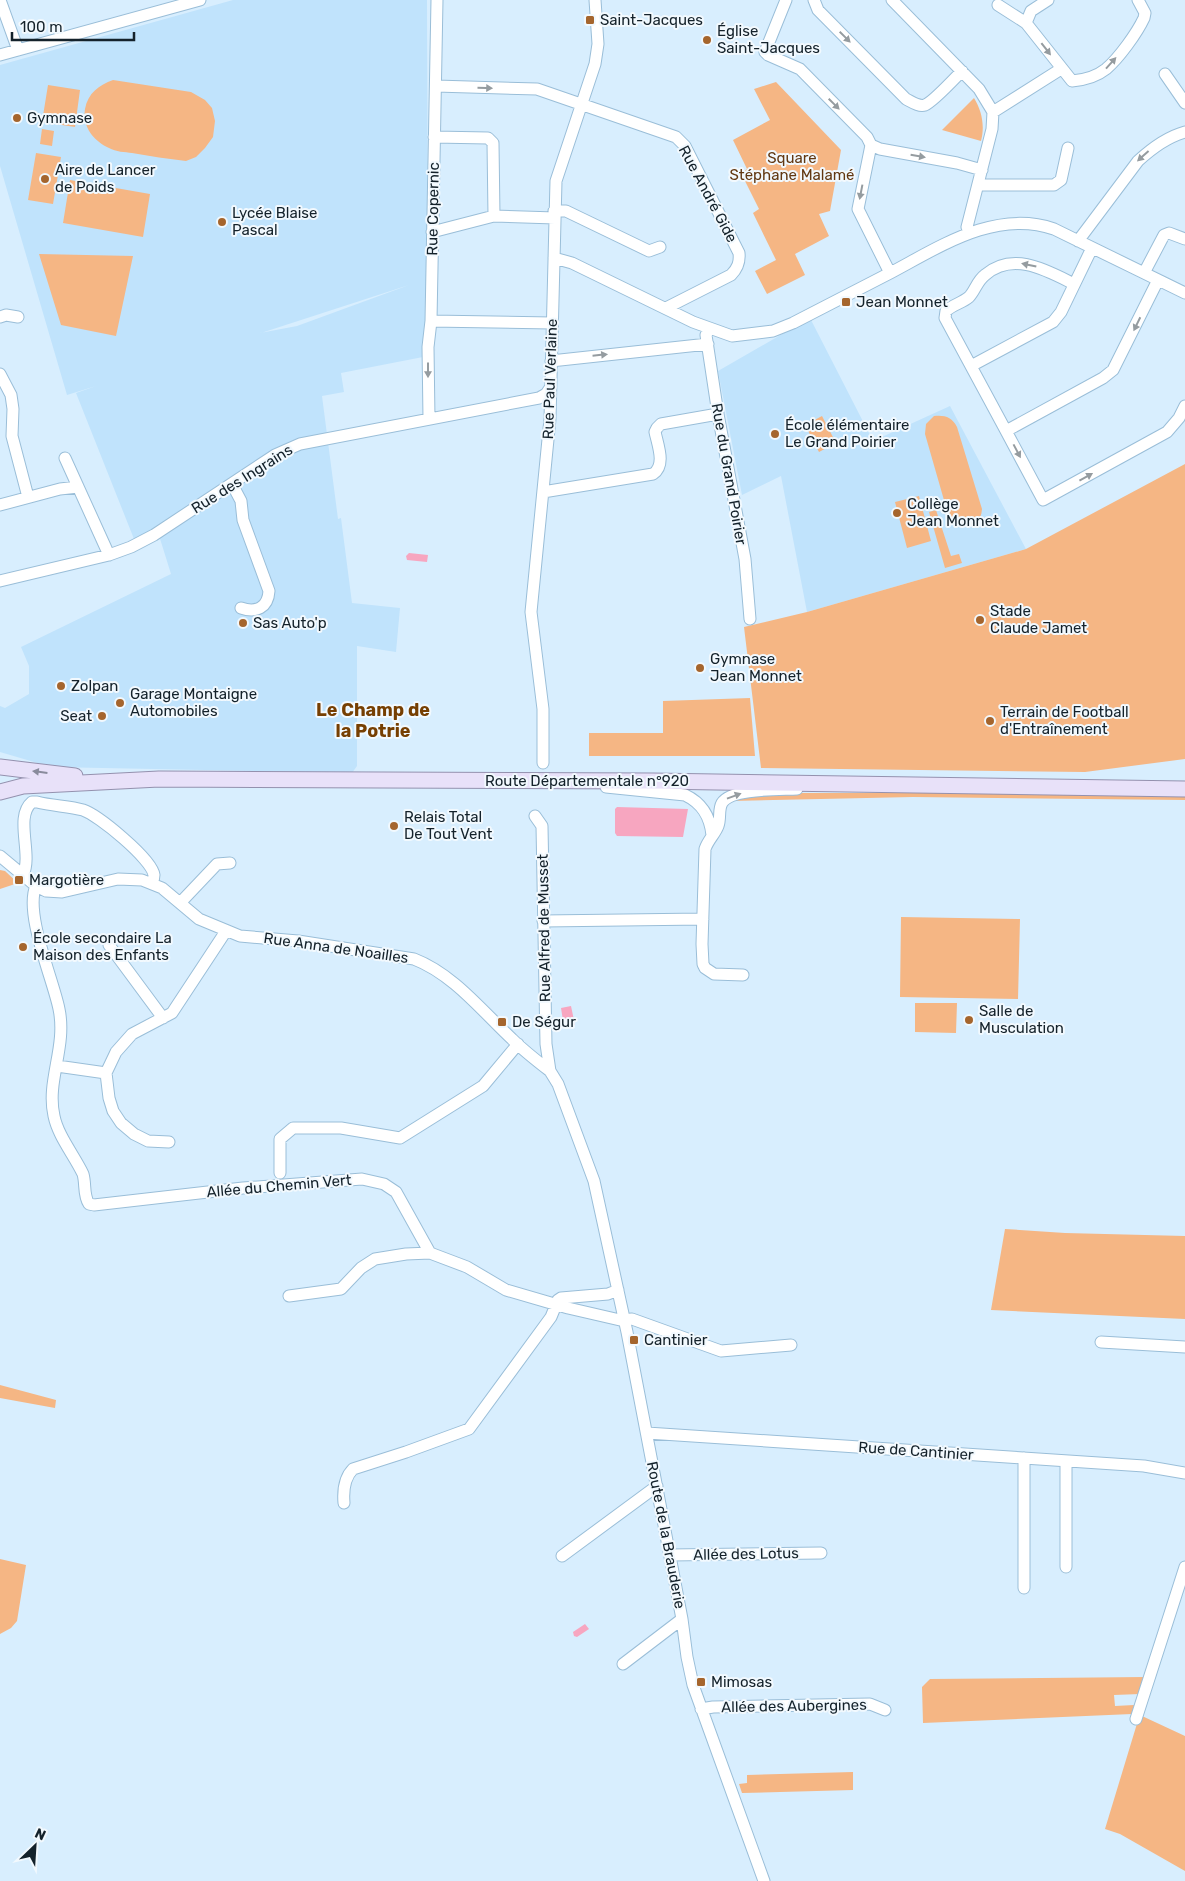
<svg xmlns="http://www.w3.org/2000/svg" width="1185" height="1881" font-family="Rubik,sans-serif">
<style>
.built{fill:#c0e3fc;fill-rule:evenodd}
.green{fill:#f5b684}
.water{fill:#f7a6c0}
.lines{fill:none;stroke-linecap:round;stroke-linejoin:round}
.minor-casing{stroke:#9abed8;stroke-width:13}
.major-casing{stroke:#9491ae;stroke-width:17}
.minor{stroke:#fff;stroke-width:11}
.major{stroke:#e8e1f9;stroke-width:15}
.oneway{fill:#959ca0}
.oneway2{fill:#898b9c}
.poi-dot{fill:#a5652d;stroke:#f2f9fe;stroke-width:2}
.labels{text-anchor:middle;stroke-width:4;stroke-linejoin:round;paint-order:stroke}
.poi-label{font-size:15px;fill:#14222b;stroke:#f2f9fe;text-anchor:start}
.park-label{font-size:15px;fill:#623812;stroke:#f2f9fe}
.street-label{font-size:15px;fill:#14222b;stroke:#f2f9fe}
.quarter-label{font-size:18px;font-weight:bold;fill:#763f02;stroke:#f2f9fe}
</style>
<rect width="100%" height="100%" fill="#d8eefe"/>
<path class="built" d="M233,0H427L428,279L423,357L341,373L344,392L322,396L338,519L341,518L352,603L400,608L396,652L357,646V766L352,773L51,767L0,752V706L5,708L29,694V666L21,647L171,574L157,529L134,539L76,393L96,386L67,395L0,166V65ZM409,285L297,326L260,333H261Z
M810,318L873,441L950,406L1026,549L807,612L781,476L742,495L718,371Z"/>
<path class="green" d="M113,80L191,92L205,100L212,108L215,121L213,137L205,148L196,157L186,161C168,159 150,156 132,153C125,152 116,152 109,148C94,141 82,127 85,109C88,93 99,85 113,80Z
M776,82L841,150L830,211L819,214L829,236L795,254L805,275L767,294L755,271L776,260L753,213L759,209L741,173L747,169L733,140L770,120L754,89Z
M48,85L80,90L75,127L42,122Z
M974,98C982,111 985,126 981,141L942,130Z
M42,129L54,131L52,146L40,144Z
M36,153L61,157L53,204L28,200Z
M70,180L150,194L143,237L63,223Z
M39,254L133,256L116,336L61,325Z
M822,416L836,443L819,452L805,425Z
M934,416C945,415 952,417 957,427L982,509C981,528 963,532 950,521L925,434L926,424Z
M1185,464V759L1085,772L761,768L744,627L807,612L1026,549Z
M919,496L931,541L907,548L895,502Z
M936,510L951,556L959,554L962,563L945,568L929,512Z
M750,698L755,756H589V733H663V701Z
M895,792L1185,793V800L913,797L730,801L736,797L796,793H881Z
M0,870L5,871L18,883L0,889Z
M901,917L1020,919L1018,999L900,997Z
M915,1003H957L956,1033L915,1032Z
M1005,1229L1065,1233L1185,1236V1319L991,1310Z
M0,1385L56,1400L55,1408L0,1398Z
M0,1559L26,1565L17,1621L11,1628L0,1634Z
M1145,1677L1140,1694L1114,1695L1115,1706L1134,1705L1132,1714L923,1723L922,1687L930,1679Z
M1142,1716L1185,1736V1871L1120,1834L1105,1829L1139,1717Z
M853,1772V1790L742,1793L739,1784L747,1783V1775Z"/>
<path class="water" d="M409,553L428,555L427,562L407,560L406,556Z
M617,807L688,809L683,837L617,836L615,833V809Z
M571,1006L575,1025L564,1027L561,1008Z
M585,1624L589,1629L577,1637L574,1636L573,1632Z"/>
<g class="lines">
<g class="minor-casing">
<path id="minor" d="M0,0L18,50
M786,0L765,52L768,55L800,69L867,137L871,145L858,209L890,273
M814,0L818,10L906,99C912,102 919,107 925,105C933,102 955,78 962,71
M892,0L979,89L993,112L992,129L967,227L970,233
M1048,0L1031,11L1026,23L1072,81C1084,80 1096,77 1106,69C1119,58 1137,33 1144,18L1145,13L1138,0
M998,5L1026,23
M0,55L200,0
M1165,74L1185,103
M436,86L537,89L676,137L685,146L739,253C740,262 738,268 731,275L666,308
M993,112L1061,69
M434,137L488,138L493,143L494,216
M871,145L880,149L957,163L982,170
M978,185H1054L1061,180L1068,148
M554,211H566L649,251L660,247
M432,232L494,216L555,218
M1078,241L1138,161C1151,149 1167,137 1185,132
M554,258L572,263L693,322L732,336L773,331L793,323C826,306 859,289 892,272C941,246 996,209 1054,229L1185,293
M1144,273L1164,235L1169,233L1185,239
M1158,280L1113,370L1103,378L1006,431L1043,500L1167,432L1179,418L1185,406
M0,317L6,315L18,317
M431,321L552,323
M709,329L706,335L718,414L745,559L750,619
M551,361L708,344
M971,366L1053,322L1061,312L1092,248
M0,374L11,395L13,409L12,436L28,497
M429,419L428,347L431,321L437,0
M1006,431L945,318L946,311C952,305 962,303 969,297C975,291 977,281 985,275C1013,251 1046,270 1074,284
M65,458L109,555
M232,484L241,501L243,520L269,591C268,608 256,613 241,608
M543,492L653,474C666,465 658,446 655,432L657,428L661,424L718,414
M0,505L60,489L78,487
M0,581L109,555L131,547L154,535L275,455L300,444L539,398L546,394L550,388
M543,763V709L531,612L550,419L556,181L595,64L598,44L595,0
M606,787L685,795C702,803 710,816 712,835
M535,816L542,826L546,1044L550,1071L558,1084L594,1181L627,1332L682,1619L687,1657L693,1685L764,1881
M0,856L36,886L46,891L62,892L118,879L142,880L162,888L199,919L240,936L298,941L414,959C453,974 482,1011 512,1039C524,1051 537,1061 550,1071
M23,875C33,854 14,817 32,802H37C52,806 69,806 83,810C98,815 152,859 154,875C154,878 153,881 152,883
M36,886C24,913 53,979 59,1009C67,1047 46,1081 54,1116C58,1136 74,1155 83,1174C86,1184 83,1195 89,1204L94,1205L243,1188L362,1179L384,1184L396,1192L430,1253
M180,903L217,864L230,863
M543,921L703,919
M109,945L163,1018
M743,975L714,974L705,968L703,964L702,944L705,849C708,840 715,834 718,826C721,818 718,810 722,803C731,788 780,790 797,789
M57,1066L106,1073
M169,1142L148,1141L134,1134L121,1123L113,1111L109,1098L106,1073L116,1052L132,1034L172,1013L226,931
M280,1173V1139L293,1128H341L400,1138L483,1086L518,1044
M289,1296L341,1289L361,1268L375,1259L406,1254L430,1253L467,1267L506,1290L568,1308L620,1320L632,1319L721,1351L791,1345
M1101,1342L1185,1347
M647,1433L1144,1466L1185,1473
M344,1503C343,1491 344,1478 353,1469L406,1452L469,1429L551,1317L558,1300L561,1298L608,1294L618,1290
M670,1555L821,1553
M562,1556L657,1486
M1066,1567V1461
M1024,1588V1458
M623,1664L682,1619
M701,1709L713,1707L870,1704L885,1710
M1136,1719L1185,1567"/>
</g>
<g class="major-casing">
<path id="major" d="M0,767L75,776
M0,792L23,786L159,779L653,781L1185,789"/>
</g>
<use href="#minor" class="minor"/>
<use href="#major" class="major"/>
</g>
<defs><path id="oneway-solid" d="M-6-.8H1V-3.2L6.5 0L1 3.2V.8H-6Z" transform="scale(1.25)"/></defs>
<g class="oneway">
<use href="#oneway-solid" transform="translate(845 37) rotate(45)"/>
<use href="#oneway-solid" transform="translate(1046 49) rotate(52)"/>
<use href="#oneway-solid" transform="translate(1111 63) rotate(-48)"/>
<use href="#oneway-solid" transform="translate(485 88) rotate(1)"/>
<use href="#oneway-solid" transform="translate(834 104) rotate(45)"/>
<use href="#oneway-solid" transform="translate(918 156) rotate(10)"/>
<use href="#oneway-solid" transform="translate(1143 156) rotate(138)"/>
<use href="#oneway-solid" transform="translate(861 192) rotate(101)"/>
<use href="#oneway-solid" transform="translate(1029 265) rotate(-168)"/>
<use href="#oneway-solid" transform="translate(1137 324) rotate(116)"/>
<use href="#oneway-solid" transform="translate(600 355) rotate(-6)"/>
<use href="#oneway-solid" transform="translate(428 370) rotate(90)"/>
<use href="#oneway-solid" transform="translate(1017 451) rotate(62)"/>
<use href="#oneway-solid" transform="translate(1086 477) rotate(-29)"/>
<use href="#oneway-solid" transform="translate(734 796) rotate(-20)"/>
</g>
<use class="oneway2" href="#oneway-solid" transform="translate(40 772) rotate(-173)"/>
<g class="poi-dot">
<rect x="585" y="15" width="10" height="10" rx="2.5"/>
<circle cx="707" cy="40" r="5"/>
<circle cx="17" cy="118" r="5"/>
<circle cx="45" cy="179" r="5"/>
<circle cx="222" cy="222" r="5"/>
<rect x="841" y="297" width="10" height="10" rx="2.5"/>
<circle cx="775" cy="434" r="5"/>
<circle cx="897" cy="513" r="5"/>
<circle cx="980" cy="620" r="5"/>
<circle cx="243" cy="623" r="5"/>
<circle cx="700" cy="668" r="5"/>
<circle cx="61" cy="686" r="5"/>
<circle cx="120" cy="703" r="5"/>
<circle cx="102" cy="716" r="5"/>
<circle cx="990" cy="721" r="5"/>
<circle cx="394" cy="826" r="5"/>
<rect x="14" y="875" width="10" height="10" rx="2.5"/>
<circle cx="23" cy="947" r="5"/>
<circle cx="969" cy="1020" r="5"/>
<rect x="497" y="1017" width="10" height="10" rx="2.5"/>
<rect x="629" y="1335" width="10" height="10" rx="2.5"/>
<rect x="696" y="1677" width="10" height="10" rx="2.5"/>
</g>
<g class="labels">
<g class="poi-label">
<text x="600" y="25">Saint-Jacques</text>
<text x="717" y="36">Église<tspan x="717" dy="17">Saint-Jacques</tspan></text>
<text x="27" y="123">Gymnase</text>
<text x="55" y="175">Aire de Lancer<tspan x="55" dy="17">de Poids</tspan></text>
<text x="232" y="218">Lycée Blaise<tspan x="232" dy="17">Pascal</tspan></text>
<text x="856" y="307">Jean Monnet</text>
<text x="785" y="430">École élémentaire<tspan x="785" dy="17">Le Grand Poirier</tspan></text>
<text x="907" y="509">Collège<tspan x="907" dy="17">Jean Monnet</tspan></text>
<text x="990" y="616">Stade<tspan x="990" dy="17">Claude Jamet</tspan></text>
<text x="253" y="628">Sas Auto'p</text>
<text x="710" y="664">Gymnase<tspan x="710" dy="17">Jean Monnet</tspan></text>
<text x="71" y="691">Zolpan</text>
<text x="130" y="699">Garage Montaigne<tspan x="130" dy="17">Automobiles</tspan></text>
<text x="1000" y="717">Terrain de Football<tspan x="1000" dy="17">d'Entraînement</tspan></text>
<text x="92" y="721" text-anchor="end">Seat</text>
<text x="404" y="822">Relais Total<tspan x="404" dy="17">De Tout Vent</tspan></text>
<text x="29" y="885">Margotière</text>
<text x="33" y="943">École secondaire La<tspan x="33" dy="17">Maison des Enfants</tspan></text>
<text x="979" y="1016">Salle de<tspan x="979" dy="17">Musculation</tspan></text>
<text x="512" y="1027">De Ségur</text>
<text x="644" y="1345">Cantinier</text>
<text x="711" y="1687">Mimosas</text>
</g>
<g class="park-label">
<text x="792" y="163">Square<tspan x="792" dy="17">Stéphane Malamé</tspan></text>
</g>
<g class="street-label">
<text transform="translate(708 194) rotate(62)" y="5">Rue André Gide</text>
<text transform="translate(433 209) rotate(-89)" y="5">Rue Copernic</text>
<text transform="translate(550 379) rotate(-88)" y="5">Rue Paul Verlaine</text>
<text transform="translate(729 474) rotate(80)" y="5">Rue du Grand Poirier</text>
<text transform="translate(242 479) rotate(-32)" y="5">Rue des Ingrains</text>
<text x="587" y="786">Route Départementale n°920</text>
<text transform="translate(544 928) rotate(-91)" y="5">Rue Alfred de Musset</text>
<text transform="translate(336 948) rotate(8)" y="5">Rue Anna de Noailles</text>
<text transform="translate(279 1186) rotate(-5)" y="5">Allée du Chemin Vert</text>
<text transform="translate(916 1451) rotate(4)" y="5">Rue de Cantinier</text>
<text transform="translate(666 1535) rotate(79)" y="5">Route de la Brauderie</text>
<text transform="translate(746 1554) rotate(-1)" y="5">Allée des Lotus</text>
<text transform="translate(794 1706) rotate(-1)" y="5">Allée des Aubergines</text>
</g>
<g class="quarter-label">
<text x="373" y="716">Le Champ de<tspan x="373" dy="21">la Potrie</tspan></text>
</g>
</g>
<g transform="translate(35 1846) rotate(25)" stroke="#f2f9fe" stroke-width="4" paint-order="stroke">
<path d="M0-4L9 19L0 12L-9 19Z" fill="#14222b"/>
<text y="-8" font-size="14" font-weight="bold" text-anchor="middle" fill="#14222b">N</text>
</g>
<path d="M12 32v8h122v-8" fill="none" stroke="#14222b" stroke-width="2.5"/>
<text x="20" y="32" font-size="15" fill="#14222b" stroke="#f2f9fe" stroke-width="4" paint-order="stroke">100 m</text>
</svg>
